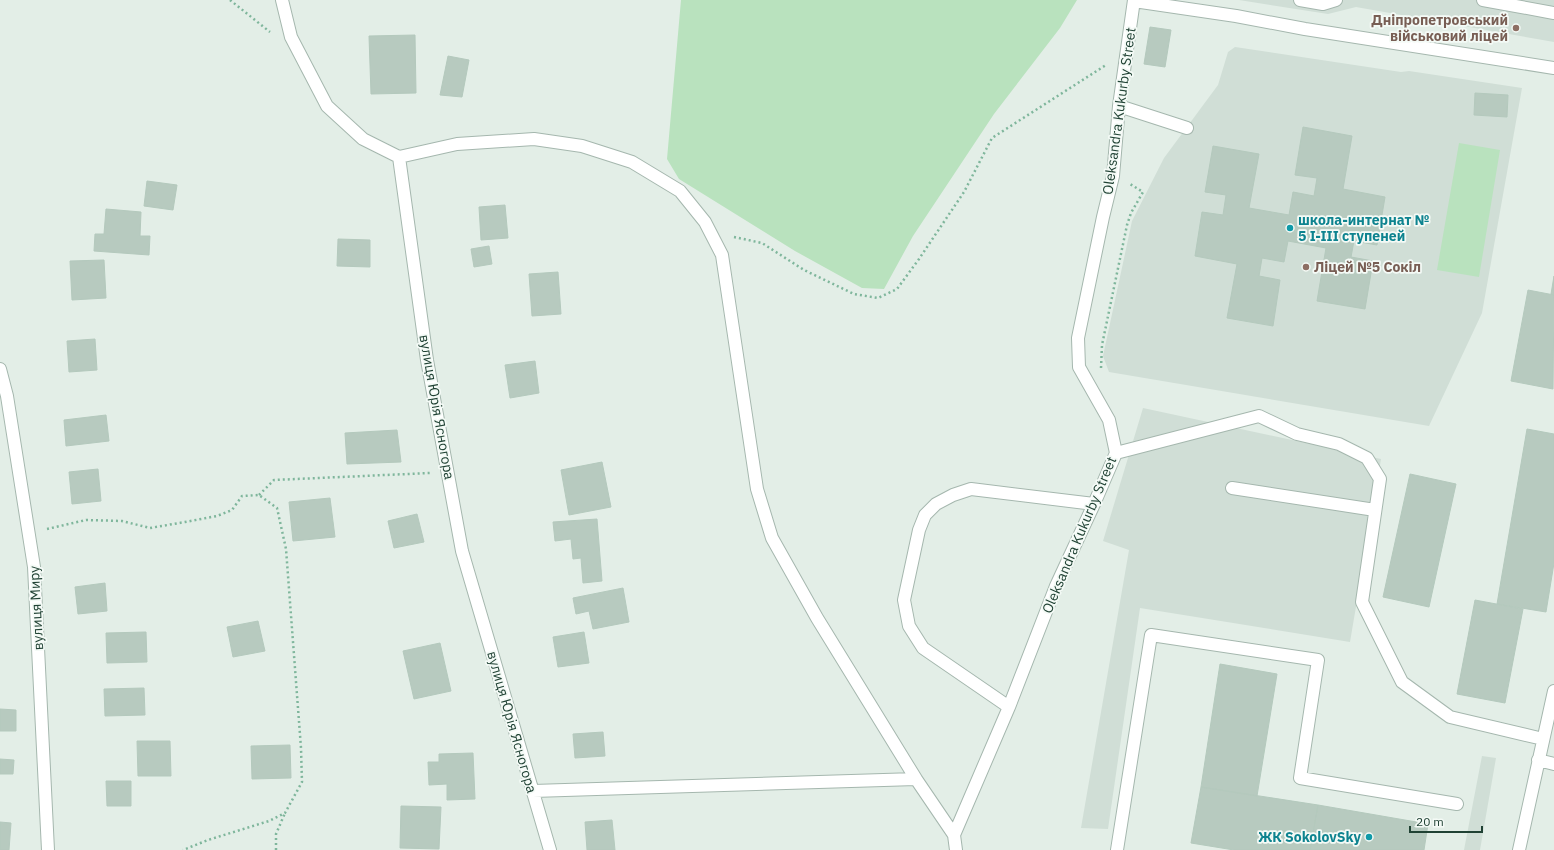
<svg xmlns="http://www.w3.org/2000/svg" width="1554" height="850" font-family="'IBM Plex Sans',sans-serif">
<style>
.built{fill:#d0ded6}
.green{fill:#b9e2be}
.building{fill:#b7cabf;stroke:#b4c9bd}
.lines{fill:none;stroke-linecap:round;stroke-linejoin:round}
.minor-casing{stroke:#a5b7ae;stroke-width:14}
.path{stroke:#7fb69c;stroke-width:2.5;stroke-dasharray:2 3;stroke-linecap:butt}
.minor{stroke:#fff;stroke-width:12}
.education-dot{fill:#8d6e63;stroke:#f4faf6;stroke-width:1.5}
.culture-dot{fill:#0f9aa8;stroke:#f4faf6;stroke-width:1.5}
.labels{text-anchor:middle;stroke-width:3.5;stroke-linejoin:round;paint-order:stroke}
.education-label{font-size:14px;font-weight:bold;fill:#785e54;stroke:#f4faf6;text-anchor:end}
.street-label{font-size:14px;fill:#204234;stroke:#f4faf6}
.culture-label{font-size:14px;font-weight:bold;fill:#0d838f;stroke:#f4faf6;text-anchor:start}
</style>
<rect width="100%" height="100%" fill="#e3eee7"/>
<path class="built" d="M1239,0H1554V42L1356,7L1328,14Z
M1235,47L1401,72L1409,71L1522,88L1482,313L1429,426L1109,372L1103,356L1132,221L1164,158L1218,85L1228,52Z
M1143,408L1381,459L1350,642L1140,608L1108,829L1081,828L1129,550L1103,541Z
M1482,756L1496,758L1480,850H1464Z"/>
<path class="green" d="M681,0H1077L1060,28L994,114L913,236L884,289L862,288L795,251L679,179L667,159Z
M1459,143L1500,150L1479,277L1437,270Z"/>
<path class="building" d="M1150,27L1171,30L1165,67L1144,64Z
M415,35L416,93L371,94L369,36Z
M448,56L469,60L462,97L440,95Z
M1475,93L1508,95L1507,117L1474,115Z
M1303,127L1352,136L1343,189L1385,197L1377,245L1354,241L1351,257L1373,261L1365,309L1317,301L1326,248L1288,241L1284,262L1262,258L1259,276L1280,280L1273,326L1227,318L1237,264L1195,256L1202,212L1223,215L1226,195L1205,192L1213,146L1259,154L1249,208L1289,215L1293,192L1314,196L1317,178L1295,175Z
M147,181L177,185L173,210L144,206Z
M505,205L508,238L481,240L479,207Z
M106,209L141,212L140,236H150L149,255L94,251L95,234H104Z
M338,239L370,240V267L337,266Z
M489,246L492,264L474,267L471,249Z
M104,260L106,298L72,300L70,261Z
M558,272L561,314L532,316L529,274Z
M1554,276V295L1551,294Z
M1528,290L1554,295L1553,389L1511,381Z
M95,339L97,370L69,372L67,341Z
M535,361L539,393L510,398L505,365Z
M106,415L109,441L66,446L64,420Z
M1527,429L1554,434V563L1546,612L1497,604Z
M397,430L401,462L347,464L345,433Z
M602,462L611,507L569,515L561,470Z
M98,469L101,501L72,504L69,472Z
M1410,474L1456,484L1429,607L1383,597Z
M330,498L335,537L293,541L289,502Z
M417,514L424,542L394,548L388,521Z
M597,519L602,581L583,583L581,558L573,559L571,539L555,541L553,522Z
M105,583L107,611L78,614L75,587Z
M623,588L629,622L593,629L589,611L576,614L573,598Z
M1475,600L1523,609L1505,703L1457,694Z
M258,621L265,651L233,657L227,627Z
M146,632L147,662L107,663L106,633Z
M584,632L589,663L558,667L553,637Z
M440,643L451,691L414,699L403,651Z
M1220,664L1277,674L1257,796L1201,787Z
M144,688L145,715L105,716L104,689Z
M0,709L16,710V731H0Z
M603,732L605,756L575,758L573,734Z
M137,741H170L171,776H138Z
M290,745L291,778L252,779L251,746Z
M473,753L475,799L447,800V784L429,785L428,762H439V754Z
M0,759L14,760L13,774H0Z
M106,781H131V806H107Z
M1201,787L1318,805L1310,850H1234L1191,843Z
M1318,805L1428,824L1424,850H1310Z
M401,806L441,807L439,849L400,848Z
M612,820L615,850H587L585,822Z
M0,822L11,823L9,850H0Z"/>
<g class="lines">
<g class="minor-casing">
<path id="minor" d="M282,0L291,37L327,106L363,139L399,157
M1300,0L1323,4L1336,0
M1483,0L1554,13
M1134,1L1236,16L1305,29L1554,68
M1119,106L1187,128
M399,157L457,144L534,139L582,146L632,162L680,191L705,222L722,255L757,489L772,538L817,618L916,779L954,835
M399,157L427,360L462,551L550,850
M0,369L7,396L34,567L48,850
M1116,453L1259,416L1297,434L1339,444L1367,458L1380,479L1362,602L1402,682L1450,717L1543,739
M1232,488L1375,510
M1009,707L923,648L909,626L904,600L919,530L925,515L936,504L953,495L971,489L1094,504
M1538,760L1554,764
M533,791L916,779
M956,850L954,835L1009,707L1056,586L1094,504L1116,453L1109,420L1079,367L1078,338L1103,217L1113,176L1119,106L1134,0
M1117,850L1151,635L1318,660L1300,778L1457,804
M1519,850L1554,691"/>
</g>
<path class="path" d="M230,0L270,32
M734,237L762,243L804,270L854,294L878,298L897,289L919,259L964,192L992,138L1106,65
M1101,368L1102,345L1127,225L1131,213L1143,192L1130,184
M259,495L274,480L430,473
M47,529L86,520L122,521L150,528L185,522L217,516L232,510L242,496L259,495L277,508L286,549L301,748L302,782L285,813L269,821L208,840L183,850
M276,850V834L285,813"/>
<use href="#minor" class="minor"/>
</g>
<g class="education-dot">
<circle cx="1516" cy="28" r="4"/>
<circle cx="1306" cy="267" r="4"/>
</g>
<g class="culture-dot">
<circle cx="1290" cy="228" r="4"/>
<circle cx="1369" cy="837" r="4"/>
</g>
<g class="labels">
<g class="education-label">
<text x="1508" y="25">Дніпропетровський<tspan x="1508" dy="16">військовий ліцей</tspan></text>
<text x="1314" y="272" text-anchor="start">Ліцей №5 Сокіл</text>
</g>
<g class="street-label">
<text transform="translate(1119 111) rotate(-82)" y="5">Oleksandra Kukurby Street</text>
<text transform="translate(437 407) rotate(80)" y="5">вулиця Юрія Ясногора</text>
<text transform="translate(1079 535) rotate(-67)" y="5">Oleksandra Kukurby Street</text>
<text transform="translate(36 608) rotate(-93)" y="5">вулиця Миру</text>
<text transform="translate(512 722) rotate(74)" y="5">вулиця Юрія Ясногора</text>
</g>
<g class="culture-label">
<text x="1298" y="225">школа-интернат №<tspan x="1298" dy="16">5 I-III ступеней</tspan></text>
<text x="1361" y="842" text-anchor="end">ЖК SokolovSky</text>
</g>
</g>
<path d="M1410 826v6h72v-6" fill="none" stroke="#204234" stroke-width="2"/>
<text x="1416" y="826" font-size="12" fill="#204234" stroke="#f4faf6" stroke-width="3" paint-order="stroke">20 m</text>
</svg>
